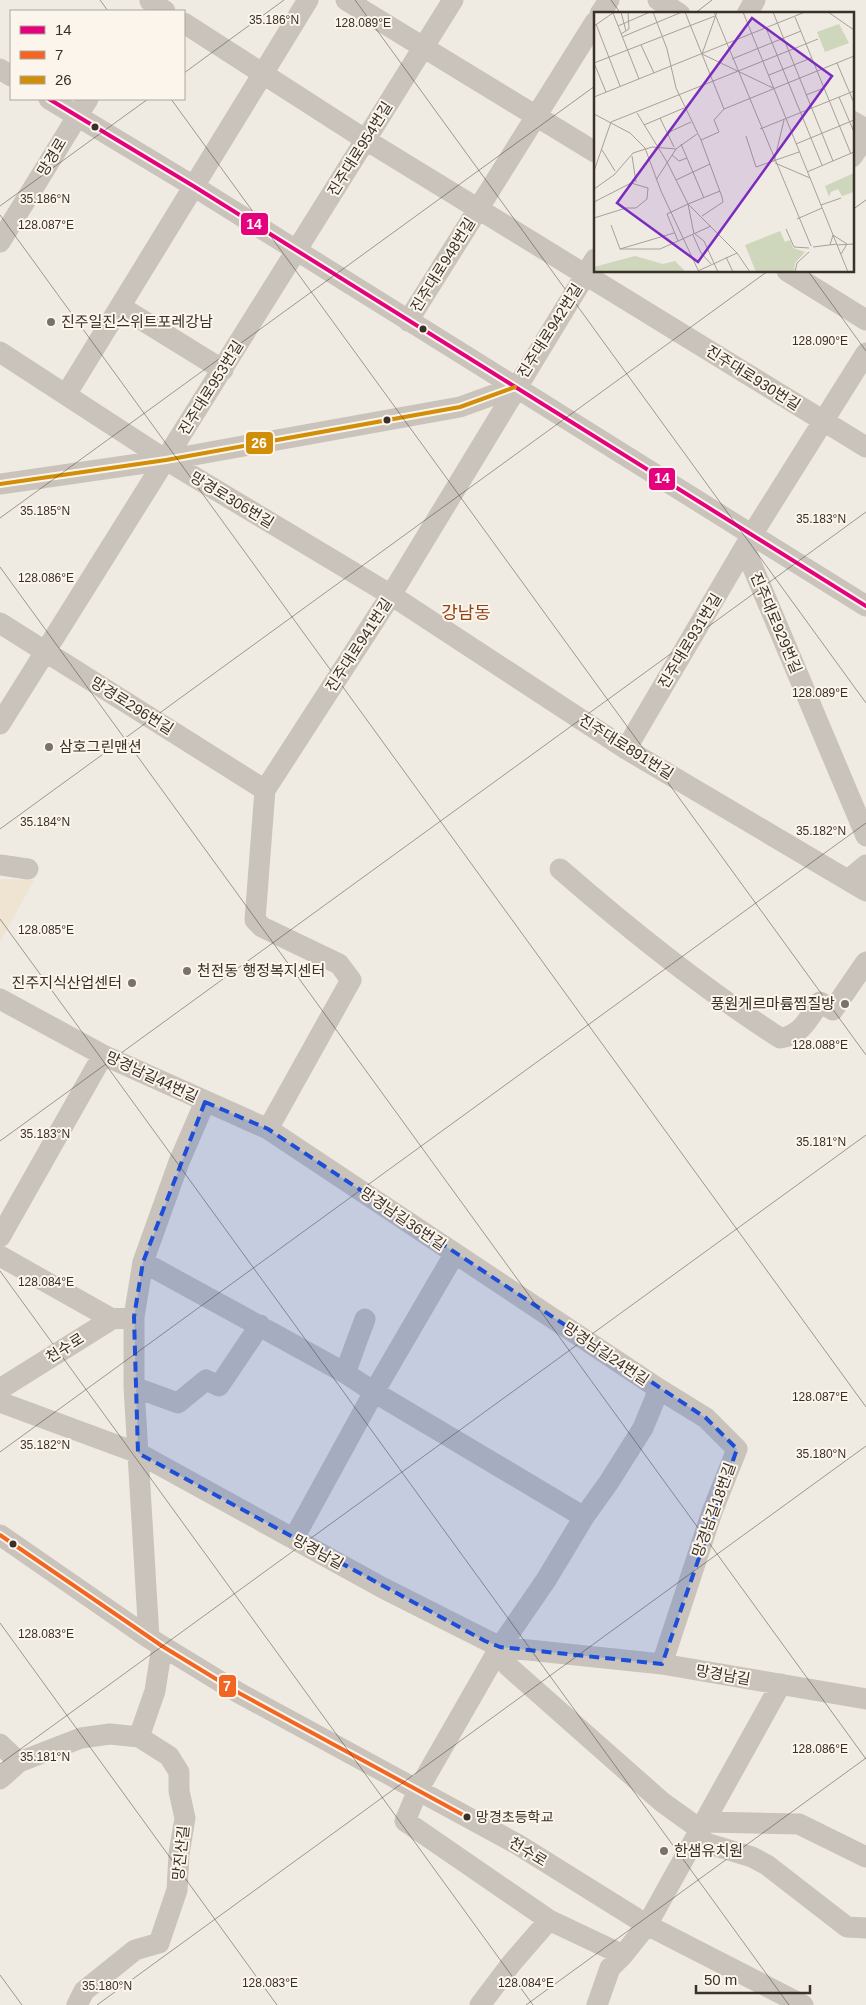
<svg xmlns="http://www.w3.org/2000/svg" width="866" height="2005" font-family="Helvetica,'Noto Sans KR',sans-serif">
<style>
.plaza{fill:#eee4d1}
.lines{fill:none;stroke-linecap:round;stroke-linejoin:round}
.minor{stroke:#c9c3bb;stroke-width:21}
.bus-1-casing{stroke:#fbf5eb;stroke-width:8}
.bus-2-casing{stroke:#fbf5eb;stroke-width:8}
.bus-3-casing{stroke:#fbf5eb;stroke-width:8}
.bus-1{stroke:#e5007d;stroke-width:4}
.bus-2{stroke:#f26522;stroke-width:4}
.bus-3{stroke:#d18e08;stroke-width:4}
.marked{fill:#1d4ed8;fill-opacity:0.2;stroke:#1d4ed8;stroke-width:4;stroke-dasharray:10 6;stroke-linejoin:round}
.ticks{fill:none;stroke:#3a3029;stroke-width:1;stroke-opacity:0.45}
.bus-dot{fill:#3a3029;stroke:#fbf5eb;stroke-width:2}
.poi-dot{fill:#79716a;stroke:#fbf5eb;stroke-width:2}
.labels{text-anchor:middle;stroke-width:4;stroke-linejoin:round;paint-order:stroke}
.bus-label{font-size:14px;fill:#3a3029;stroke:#fbf5eb;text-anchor:start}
.street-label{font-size:15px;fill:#3a3029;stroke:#fbf5eb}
.poi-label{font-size:15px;fill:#3a3029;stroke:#fbf5eb;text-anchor:start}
.quarter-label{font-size:18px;fill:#91421a;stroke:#fbf5eb}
.inset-road{fill:none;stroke:#a7a099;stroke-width:1}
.view{fill:#7b2cbf;fill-opacity:0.15;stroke:#7b2cbf;stroke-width:2.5}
.inset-edge{fill:none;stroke:#3a3029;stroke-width:2.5}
.ticks-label{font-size:12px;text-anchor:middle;fill:#3a3029;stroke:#fbf5eb;stroke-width:4;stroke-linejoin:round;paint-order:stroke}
.line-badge{stroke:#fbf5eb;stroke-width:2}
.badge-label{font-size:14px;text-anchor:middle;font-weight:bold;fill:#fff}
</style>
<rect width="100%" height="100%" fill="#efebe3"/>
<path class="plaza" d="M0,879L34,880L0,942Z"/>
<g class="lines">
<path class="minor" d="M346,0L595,152
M658,0L680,14
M150,1L165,11
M600,14L609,0
M747,14L755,0
M184,23L366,140L866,447
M0,69L11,76
M49,99L195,187L866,606
M852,121L866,129
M852,157L866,136
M0,242L88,99
M787,271L866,320
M121,307L223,370
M408,321L595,22
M0,352L166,460L391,595L626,749L866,891
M67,393L308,0
M0,484L166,460L460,407L515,387
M745,549L866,836
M0,623L265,790
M0,724L453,0
M626,749L753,533L866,353
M0,865L28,869
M560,869C630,930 702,988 780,1038C801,1036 809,1018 820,1002L833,1010L866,962
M848,880L866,865
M0,999L103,1055L268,1129L659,1389L706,1418L737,1449L712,1512L662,1664
M268,1129L351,980L339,964L262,927L255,920L265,790L391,595L595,259
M0,1237L103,1055
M0,1256L112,1319
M143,1262L345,1373L374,1392L584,1517
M345,1373L365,1319
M134,1387L178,1403L206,1380L219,1386L260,1325
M0,1389L112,1319L134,1317
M0,1402L138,1453L383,1588L500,1647L418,1790L405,1821L549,1920L623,1955L647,1925L781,1684
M0,1535L149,1638L239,1693L517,1844L647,1925L803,2005
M294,1538L374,1392L455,1253
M149,1638L134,1387V1317L143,1262L179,1162L205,1102
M500,1647L662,1664L866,1699
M500,1647L546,1580L584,1517L609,1482L643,1428L659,1389
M500,1647L508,1666L662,1802L701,1830
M139,1737L155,1691L162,1646
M0,1744L19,1762
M0,1779L19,1762L81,1738L110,1734L139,1737L169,1756L179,1772V1791L185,1818L179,1854L177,1890L159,1943L135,1950L84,1991L77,2005
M705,1822L799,1824L866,1857
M696,1840L752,1857L767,1865L847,1927L866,1928
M480,2005L511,1964L549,1920
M597,2005L610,1968L623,1955"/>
<g class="bus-1-casing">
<path id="bus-1" d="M49,99L195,187L866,606"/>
</g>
<g class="bus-2-casing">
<path id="bus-2" d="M0,1535L162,1646L239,1693L467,1817"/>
</g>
<g class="bus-3-casing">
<path id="bus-3" d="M0,484L166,460L460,407L515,387"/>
</g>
<use href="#bus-1" class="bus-1"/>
<use href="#bus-2" class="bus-2"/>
<use href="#bus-3" class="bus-3"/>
</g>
<path class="marked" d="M205,1102L268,1129L706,1418L737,1449L662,1664L500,1647L485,1641L138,1453L134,1317L143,1262Z"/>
<path class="ticks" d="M100,0L108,11M355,0L866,703M611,0L621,14M694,14L712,0M184,73L284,0M171,99L866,1055M0,206L148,99M852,210L866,200M0,215L866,1407M808,271L866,351M0,518L595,86M0,567L866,1759M0,829L768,271M0,919L789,2005M0,1141L866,512M0,1271L533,2005M0,1452L866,823M0,1623L277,2005M0,1764L866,1135M0,1975L22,2005M97,2005L866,1446M526,2005L866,1758"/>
<g class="bus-dot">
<circle cx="95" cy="127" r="4.5"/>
<circle cx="423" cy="329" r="4.5"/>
<circle cx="387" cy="420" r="4.5"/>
<circle cx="13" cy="1544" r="4.5"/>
<circle cx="467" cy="1817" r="4.5"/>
</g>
<g class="poi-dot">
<circle cx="51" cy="322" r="5"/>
<circle cx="49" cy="747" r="5"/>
<circle cx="187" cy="971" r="5"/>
<circle cx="132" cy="983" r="5"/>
<circle cx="845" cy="1004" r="5"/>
<circle cx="664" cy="1851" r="5"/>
</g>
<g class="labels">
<g class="bus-label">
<text x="476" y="1822">망경초등학교</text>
</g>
<g class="street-label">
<text transform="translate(360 149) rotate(-58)" y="5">진주대로954번길</text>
<text transform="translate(52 157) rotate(-59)" y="5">망경로</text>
<text transform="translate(443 265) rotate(-58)" y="5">진주대로948번길</text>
<text transform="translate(550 331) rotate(-58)" y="5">진주대로942번길</text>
<text transform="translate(753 378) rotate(32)" y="5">진주대로930번길</text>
<text transform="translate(211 388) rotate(-58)" y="5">진주대로953번길</text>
<text transform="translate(232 500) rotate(31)" y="5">망경로306번길</text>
<text transform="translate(776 623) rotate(67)" y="5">진주대로929번길</text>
<text transform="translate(690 641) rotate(-59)" y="5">진주대로931번길</text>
<text transform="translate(359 645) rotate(-57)" y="5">진주대로941번길</text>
<text transform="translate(132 706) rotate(32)" y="5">망경로296번길</text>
<text transform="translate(626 747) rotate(32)" y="5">진주대로891번길</text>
<text transform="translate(152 1077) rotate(25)" y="5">망경남길44번길</text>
<text transform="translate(403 1219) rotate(34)" y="5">망경남길36번길</text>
<text transform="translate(65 1348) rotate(-32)" y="5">천수로</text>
<text transform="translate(606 1354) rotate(34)" y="5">망경남길24번길</text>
<text transform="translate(714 1510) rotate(-70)" y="5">망경남길18번길</text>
<text transform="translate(318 1552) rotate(29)" y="5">망경남길</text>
<text transform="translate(723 1675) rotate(10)" y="5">망경남길</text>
<text transform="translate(528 1852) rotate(31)" y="5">천수로</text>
<text transform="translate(181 1853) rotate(-84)" y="5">망진산길</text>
</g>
<g class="poi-label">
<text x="61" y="327">진주일진스위트포레강남</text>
<text x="59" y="752">삼호그린맨션</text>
<text x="197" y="976">천전동 행정복지센터</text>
<text x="122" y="988" text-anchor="end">진주지식산업센터</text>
<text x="835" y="1009" text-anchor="end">풍원게르마륨찜질방</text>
<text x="674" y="1856">한샘유치원</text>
</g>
<g class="quarter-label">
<text x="466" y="619">강남동</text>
</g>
</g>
<g transform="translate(594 12)">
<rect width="260" height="260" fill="#efebe3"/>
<path d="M41,244L69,252L81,249L92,260H0V255Z" fill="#ced6bc"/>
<path d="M245,12L255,31L231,40L223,20ZM260,161V180L248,184L244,177L237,180L235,185L231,174ZM186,219L191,230L196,228L199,236L211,240L201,251L200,260H162L151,233Z" fill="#ced6bc"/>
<path class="inset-road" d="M27,0L32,19M59,0L73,37L82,76L107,128L128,185L129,190L108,204M91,0L130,97M120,0L217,234M149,0L254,260M179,0L239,149M234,0L260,18M19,1L45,67M201,5L257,142M2,12L26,74M0,14L19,1M24,14L56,0M172,16L228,153M27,22L35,17L34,0M28,25L88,0M47,33L60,61M108,42L179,76M108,42L123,0M138,47L207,19M0,51L121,4M0,51L12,80M243,51L260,91M175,63L217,46M212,83L230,76M0,85L211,0M245,85L260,120M43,101L73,150L94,192L73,202L84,229L117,214M0,102L36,121L51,136L67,179L105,260M66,106L80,135M50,113L90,96M166,117L260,79M73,121L97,110M152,124L162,155L205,140M107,128L125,120L120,108L130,97L260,44M87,132L110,186M202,132L260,108M8,138L21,159M78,143L85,149L93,146M38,144L42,170M180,150L190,108M181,151L216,166M0,159L17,110L224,27M213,160L260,140M62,168L82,137L103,122M82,168L116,152M0,177L20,163L39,141L58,135L82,137M0,190L37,171L54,176M94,192L143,241L156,260M94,192L126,179M94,192L100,222M227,193L247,186M0,206L32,196H42L53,187L54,176M203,207L228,196M17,213L26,237M192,217L200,235L215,236M80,221L26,237H66L84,229M101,222L110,229L124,260M99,223L107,241L117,252M236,233L239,223L253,232L247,242M243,233L260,232M219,235L243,232M132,245L139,260M104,259L143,241M201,260L203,251L215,240"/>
<path class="view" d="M158,6L238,64L104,250L23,191Z"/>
<rect width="260" height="260" class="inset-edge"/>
</g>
<g class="ticks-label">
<text x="274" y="24">35.186°N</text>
<text x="363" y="27">128.089°E</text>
<text x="45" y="203">35.186°N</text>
<text x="46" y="229">128.087°E</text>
<text x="820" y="345">128.090°E</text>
<text x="45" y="515">35.185°N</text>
<text x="821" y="523">35.183°N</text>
<text x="46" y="582">128.086°E</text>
<text x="820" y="697">128.089°E</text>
<text x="45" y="826">35.184°N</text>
<text x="821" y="835">35.182°N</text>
<text x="46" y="934">128.085°E</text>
<text x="820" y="1049">128.088°E</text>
<text x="45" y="1138">35.183°N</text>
<text x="821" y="1146">35.181°N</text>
<text x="46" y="1286">128.084°E</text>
<text x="820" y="1401">128.087°E</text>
<text x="45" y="1449">35.182°N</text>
<text x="821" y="1458">35.180°N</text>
<text x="46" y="1638">128.083°E</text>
<text x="820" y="1753">128.086°E</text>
<text x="45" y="1761">35.181°N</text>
<text x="270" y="1987">128.083°E</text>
<text x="526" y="1987">128.084°E</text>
<text x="107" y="1990">35.180°N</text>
</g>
<g class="line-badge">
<rect x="240" y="212" width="29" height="24" rx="5" fill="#e5007d"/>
<rect x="245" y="431" width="29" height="24" rx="5" fill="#d18e08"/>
<rect x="648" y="467" width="28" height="24" rx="5" fill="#e5007d"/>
<rect x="218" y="1674" width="19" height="24" rx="5" fill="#f26522"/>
</g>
<g class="badge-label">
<text x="254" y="229">14</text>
<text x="259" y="448">26</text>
<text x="662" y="483">14</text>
<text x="227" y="1691">7</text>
</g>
<rect x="10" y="10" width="175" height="90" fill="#fbf5eb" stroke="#aea69d"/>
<rect x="20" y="26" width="25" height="8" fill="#e5007d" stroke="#aea69d"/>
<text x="55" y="35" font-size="15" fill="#3a3029">14</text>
<rect x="20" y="51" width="25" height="8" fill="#f26522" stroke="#aea69d"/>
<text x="55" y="60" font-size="15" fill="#3a3029">7</text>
<rect x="20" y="76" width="25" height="8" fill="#d18e08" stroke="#aea69d"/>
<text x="55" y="85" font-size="15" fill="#3a3029">26</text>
<path d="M696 1985v8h114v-8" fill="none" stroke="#3a3029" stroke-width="2.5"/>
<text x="704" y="1985" font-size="15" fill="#3a3029" stroke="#fbf5eb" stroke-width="4" paint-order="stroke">50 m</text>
</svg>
